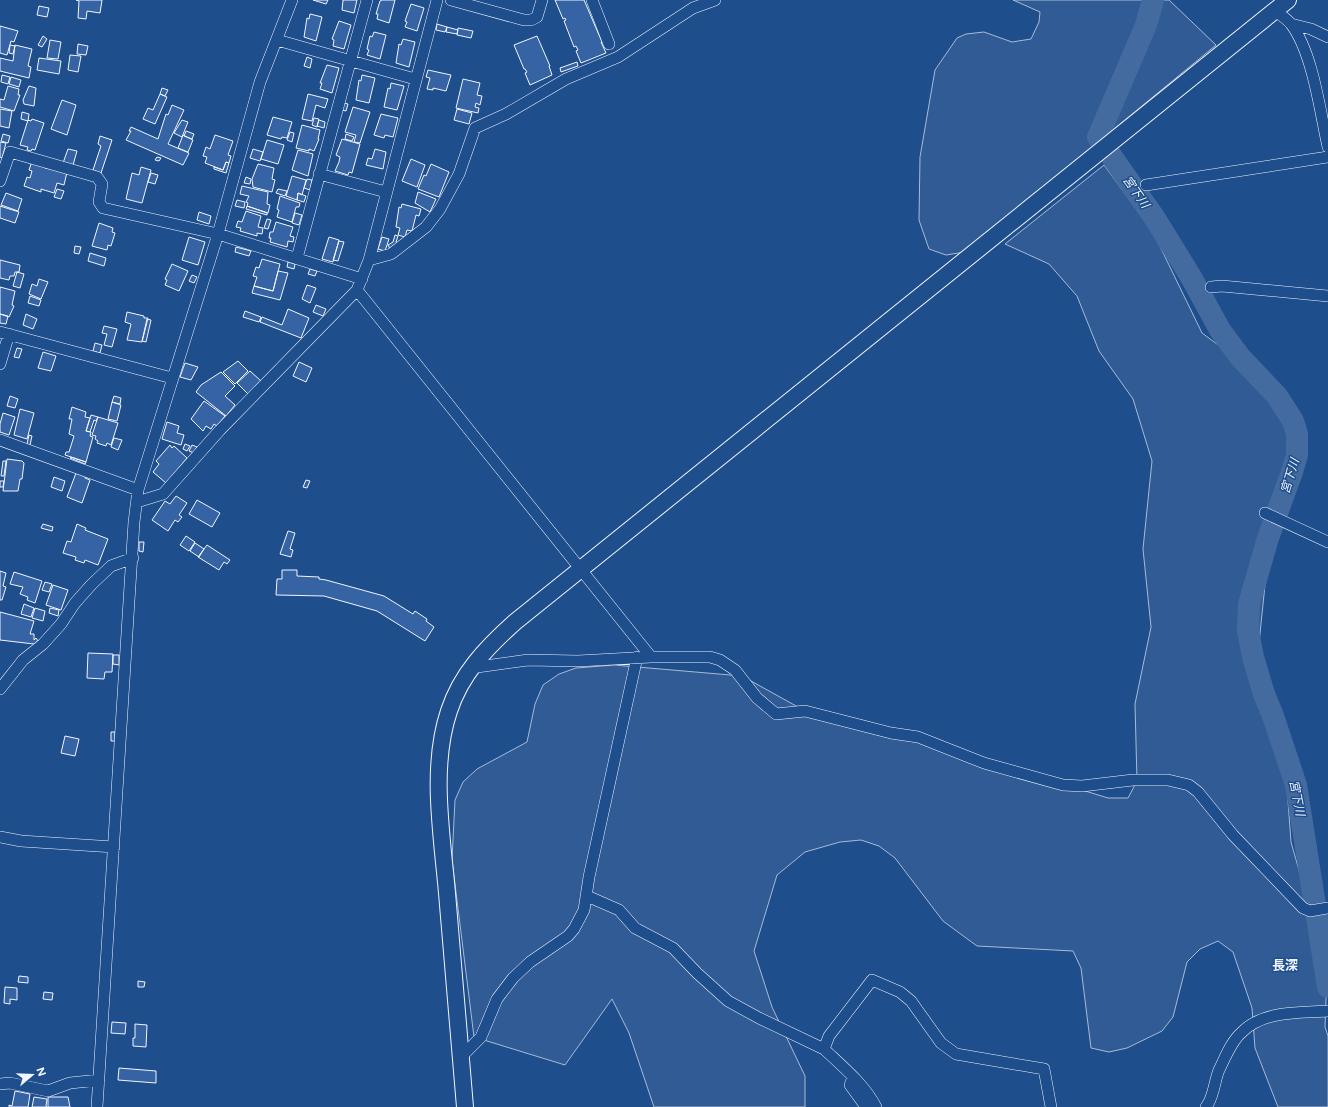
<svg xmlns="http://www.w3.org/2000/svg" width="1328" height="1107" font-family="Figtree,'Noto Sans JP',sans-serif">
<style>
.built{fill:#305b95;stroke:#a8bbd7}
.lines{fill:none;stroke-linecap:round;stroke-linejoin:round}
.river{stroke:#446ba0;stroke-width:22}
.building{fill:#3563a3;stroke:#f2f6ff}
.street-casing{stroke:#f2f6ff;stroke-width:12}
.secondary-casing{stroke:#f2f6ff;stroke-width:18}
.street{stroke:#1f4e8c;stroke-width:11}
.secondary{stroke:#1f4e8c;stroke-width:16}
.labels{text-anchor:middle;stroke-width:3;stroke-linejoin:round;paint-order:stroke}
.water-label{font-size:12px;font-style:italic;fill:#f2f6ff;stroke:#1f4e8c}
.quarter-label{font-size:13px;font-weight:bold;fill:#f2f6ff;stroke:#1f4e8c}
</style>
<rect width="100%" height="100%" fill="#1f4e8c"/>
<path class="built" d="M1013,0H1169L1216,45L965,252L946,255L929,249L919,220L920,157L935,70L957,38L966,34L984,32L1012,42L1031,39L1039,22L1040,12Z
M1104,165L1153,232L1202,333L1286,395L1296,410L1294,467L1265,585L1259,643L1263,693L1285,760L1291,842L1327,969L1325,1027L1328,1036V1107H1278L1255,1048L1252,1008L1233,952L1218,941L1200,949L1187,962L1173,1017L1162,1031L1127,1048L1109,1052L1091,1048L1081,968L1073,951L977,946L943,921L895,858L879,846L861,840L840,842L805,852L777,875L754,951L772,1007L805,1076V1107H654L629,1033L612,999L565,1065L474,1037L452,860L455,800L463,782L477,769L527,742L535,704L543,685L559,674L576,668L614,665L742,676L807,712L845,717L1108,798H1128L1137,781L1135,704L1151,627L1143,549L1152,461L1133,399L1099,351L1077,296L1049,264L1005,244Z"/>
<g class="lines">
<path class="river" d="M1153,0L1146,25L1098,137L1154,217L1191,277L1220,330L1240,357L1277,396L1293,421L1297,434V455L1292,472L1268,538L1249,604L1248,631L1253,657L1264,694L1273,716L1296,785L1328,987"/>
</g>
<path class="building" d="M76,0H102L100,13L87,11L86,19L78,18L79,1Z
M313,0H328L326,4Z
M343,0H357L354,13L342,10Z
M382,0H395L389,23L377,19L378,14H376L380,1Z
M555,0H584L602,42H601L606,53L581,63L576,51L578,50L576,46L574,47L564,21L566,20L565,18L563,19Z
M411,4L424,8L417,31L405,27L407,22L405,21Z
M39,6L49,8L47,17L37,15Z
M310,14L322,17L316,41L304,37L307,18L309,19Z
M339,21L351,25L344,49L333,46L334,40L332,39Z
M437,24L447,27L445,32L436,30Z
M0,26L18,31L14,42L11,41L7,55L0,53Z
M447,27L458,30L457,34L446,32Z
M458,28L473,31L471,38L457,35Z
M374,32L386,35L380,59L367,55L369,50L367,49L370,36L372,37Z
M43,36L47,39L42,47L38,45Z
M537,36L550,66H549L552,75L530,85L525,73L527,72L525,69H524L514,45Z
M403,39L415,42L409,67L396,63L399,44L401,45Z
M50,40L61,42L58,59L47,58Z
M78,44L88,46L86,55L77,54Z
M10,45L15,46L13,54L9,53Z
M15,45L32,49L28,66L31,67L29,78L0,71V58L13,61Z
M70,55L81,56L78,72L68,70Z
M307,57L312,59L310,68L304,66Z
M39,58L61,61L59,74L37,70Z
M577,62L578,66L561,72L560,68Z
M327,65L339,68L332,93L320,89L322,83H320Z
M428,70L451,75L446,91L433,88V90L427,89L430,78L426,77Z
M2,75L10,77L8,84L1,82Z
M362,75L375,78L369,103L356,100L359,80L361,81Z
M11,77L21,80L19,87L9,84Z
M463,79L480,83L477,95L482,96L480,105L476,103L475,107L479,108L478,113L456,108Z
M391,83L404,86L397,110L384,107L388,88L390,89Z
M8,86L19,89L18,95H20L14,111L0,107V99L4,100Z
M29,86L36,88L34,106L24,104L23,100Z
M162,88L168,90L165,96L160,94Z
M160,94L167,97L155,124L143,119L148,108L153,110Z
M308,94L328,99L325,108L316,105L312,121L302,119Z
M62,100L76,105L67,135L51,129Z
M344,103L348,104L346,111L342,110Z
M172,105L184,110L168,144L189,153L183,165L126,140L131,131H129L131,127L158,139L166,114L168,115Z
M353,107L370,112L360,143L354,142L356,135L345,132Z
M0,109L12,111L9,128L0,126Z
M457,109L472,113L469,124L454,120Z
M22,112L29,114L28,121L21,119Z
M381,114L398,118L393,137L385,135L384,138L374,135Z
M273,117L292,122L287,138L282,137L281,139L267,135Z
M314,118L319,119L317,127L312,125Z
M32,119L44,123L35,150L32,149L31,151L27,150L28,147L20,145L28,120L31,121Z
M182,120L188,122L182,137L174,133Z
M319,120L325,122L324,128L317,126Z
M302,125L320,130L318,139H319L314,151L309,149V151L296,148Z
M186,131L194,134L192,139L184,136Z
M290,132L294,133L292,142L287,140Z
M3,134L10,136L8,143L1,141Z
M346,134L354,137L352,141L345,139Z
M183,135L193,140L188,152L178,148Z
M215,135L233,141L228,155L231,156L229,163L226,162L223,170L205,163L207,157L203,156L206,147L210,149Z
M100,136L112,140L101,173L93,170L101,146L98,144Z
M342,139L360,144L352,173L349,172L348,175L335,171L339,162L340,157L336,155Z
M267,140L284,145L278,164L261,159Z
M0,142L6,143L2,158L0,157Z
M68,149L77,151L73,165L63,163Z
M253,149L263,152L260,161L250,158Z
M375,149L386,152L383,169L366,165L368,158L372,159Z
M298,150L313,154L308,176L292,170Z
M157,157L161,158L159,161L155,160Z
M411,159L425,165L417,187L402,181Z
M32,161L46,165L45,168L67,172L64,185L57,183L54,193L41,189V192L24,186L27,177L30,178L32,171L29,170Z
M226,162L229,163L226,173L214,169V167L223,170Z
M258,164L274,168L272,179L275,180L272,192L253,187L252,179Z
M431,164L449,172L439,197L418,189L424,175L426,176Z
M141,167L151,170L142,203L126,199L132,173L139,175Z
M151,173L158,175L155,184L148,182Z
M292,176L306,180L302,195L298,193L297,200L286,196Z
M246,177L251,179L250,184L244,183Z
M307,179L312,180L310,190L304,188Z
M242,186L268,192L267,204L270,205L268,213L247,206L248,203L246,202L249,196L240,194Z
M57,189L64,191L61,199L54,197Z
M278,189L287,191L285,196L276,193Z
M418,192L436,199L430,212L415,203Z
M6,193L22,199L18,211L1,205Z
M298,193L306,196L304,202L297,200Z
M280,196L300,203L299,207H296L292,222L277,217L279,210L277,209Z
M237,200L245,202L244,208L235,206Z
M402,204L421,209L419,216L416,215L412,231L407,230L405,237L398,235L400,228L396,227L399,207L401,208Z
M0,206L19,212L15,223L0,218Z
M247,206L267,213V215L246,209Z
M246,211L261,216L258,227L263,228L262,234L257,233V236L240,231L241,228L236,227L238,221L242,222Z
M199,212L211,216L209,224L197,220Z
M295,213L302,215L299,225L292,223Z
M267,219L271,220L268,229L264,228Z
M276,222L293,227L290,236L294,237L293,242L288,241L287,247L270,242L271,238H269L270,232H273Z
M99,223L113,228L112,232L115,233L111,246L108,245L107,250L92,246Z
M395,235L398,236L396,242L398,243L390,249L388,245L393,242Z
M189,237L205,242L198,265L182,260Z
M329,237L339,240L333,262L322,259Z
M382,237L389,239L385,251L378,249Z
M339,241L344,242L338,261L333,260Z
M75,246L81,247L79,254L74,253Z
M236,247L251,251L249,256L235,252Z
M90,253L106,258L104,266L88,261Z
M262,259L280,264L273,291L254,286L257,277L253,276L256,267L259,268Z
M0,260L20,265L19,272H15L14,276H10L9,280L0,278Z
M288,262L295,264L294,269L287,267Z
M172,264L188,271L179,291L165,285L167,280L165,279Z
M310,269L317,271L315,276L308,274Z
M278,271L288,273L280,300L252,293L254,286L273,291Z
M17,272L24,274L20,288L13,286Z
M192,275L197,277L194,283L189,281Z
M39,279L48,282L41,299L29,294L32,284L37,286Z
M307,285L316,288L310,303L302,299Z
M0,287L15,291L12,305L14,306L9,317L0,314Z
M30,296L41,300L39,306L28,303Z
M316,305L326,309L323,316L313,312Z
M288,309L309,318L301,338L260,322L262,317L282,325Z
M245,311L261,317L259,322L243,317Z
M127,312L144,316V318H148L142,342L127,340L131,324L125,322Z
M0,314L8,316L6,324L0,323Z
M26,314L37,319L33,329L23,325Z
M147,319L151,320L146,342L142,341Z
M104,326L117,329L112,347L104,345L107,334L102,333Z
M95,343L102,345L100,353L93,351Z
M17,348L22,349L19,358L14,357Z
M43,352L56,356L51,371L38,368Z
M238,361L248,371L235,384L223,372Z
M299,362L312,368L306,382L293,376Z
M185,363L198,367L191,380L180,377Z
M250,371L261,381L248,394L237,383Z
M221,372L235,386L225,396L235,405L226,416L196,392L201,385Z
M10,396L18,399L15,408L7,406Z
M114,396L121,398L120,404L112,402Z
M204,401L225,416L217,426L214,424L211,429L206,426L203,431L191,419Z
M112,402L121,405L117,421L108,419Z
M72,407L86,412L85,417L90,418L86,431L91,432L90,436L93,437L86,462L65,455L66,452H69L74,436L69,434L72,419H69Z
M20,409L34,413L27,439L14,435Z
M3,413L15,417L9,435L0,432V424Z
M91,415L98,417L96,421L94,420L90,432L86,431Z
M98,417L118,423L111,445L107,443L106,446L97,443L98,441L95,439L96,436L92,435Z
M167,422L179,426L177,433L184,435L181,445L162,439Z
M29,435L32,436L30,445L27,444Z
M114,438L122,440L118,450L111,447Z
M185,444L190,446L187,451L183,449Z
M170,445L172,448L174,446L187,458L166,483L153,472L159,464L156,461Z
M192,445L197,447L194,453L189,451Z
M71,457L86,462L85,464L70,458Z
M7,459L22,461L24,463L22,479H20L18,491H3Z
M3,461H6L4,476H1Z
M76,473L85,476V478L90,480L82,503L67,497Z
M54,477L65,481L62,491L51,487Z
M306,480L310,481L307,488L303,487Z
M0,481H4L3,487H0Z
M176,496L187,503L179,515L182,517L178,522L175,520L168,531L152,520L165,501L170,504Z
M197,500L220,513L212,527L189,514Z
M43,524L53,527L52,531L41,528Z
M77,524L86,528L85,530L108,539L98,565L85,560L84,563L75,560L76,557L63,553L67,541L71,542Z
M288,531L295,533L290,549L293,550L291,557L280,554Z
M186,536L195,542L189,551L180,545Z
M139,542H144L143,552L139,551Z
M195,543L204,549L199,557L190,551Z
M207,545L230,560L227,564L224,562L219,570L198,557Z
M282,570H297V576L319,577V579L326,580L384,596L413,614L415,611L427,619L426,621L434,627L425,641L377,611L324,596L276,595L277,579H282Z
M0,571L6,573L3,586L6,587L2,600H0Z
M14,572L42,581L35,603L27,600L28,597L20,594L23,587L10,584Z
M45,582L52,584L49,592L42,590Z
M53,585L68,590L61,610L46,605Z
M24,604L34,608L31,617L21,614Z
M35,608L45,611L43,621L32,618Z
M50,608L59,610L58,616L49,613Z
M0,612L34,621L30,634H34V640L36,638L38,641L34,644L0,640Z
M88,653L113,654L112,672H105L104,679L87,678Z
M113,655H119V665L113,664Z
M111,732H115V741H111Z
M65,736L79,739L75,756L61,753Z
M19,976L28,977V983L18,982Z
M138,981L145,982L144,987H138Z
M5,987L17,988V1000L10,999V1004L4,1003Z
M44,992L53,993L52,1000L43,999Z
M112,1022L126,1023L125,1034L111,1033Z
M135,1024L147,1025L146,1047L133,1046V1038H135Z
M119,1068L156,1071V1083L118,1080Z
M15,1091L30,1094L28,1107H9V1105L12,1106Z
M34,1097L47,1099L46,1106L47,1107H32Z
M48,1097H68L70,1107H48Z"/>
<g class="lines">
<g class="street-casing">
<path id="street" d="M451,0L524,20H531L537,17L542,0
M592,0L609,44
M1275,10C1280,15 1287,19 1291,24C1313,53 1320,112 1328,147
M1291,24L1311,29L1328,37
M277,40L415,79
M319,174L386,192
M0,181L10,152L97,177L102,184L99,202L103,208L218,234L362,279
M1146,185L1328,157
M297,258L367,0
M369,260L391,254L426,227L440,209L459,174L475,128L506,114L566,79L618,57L693,8L715,0
M1211,287L1222,286L1328,296
M357,290L651,657
M0,332L172,378
M0,364L9,334
M0,440L138,490
M137,502L163,494L220,430L357,290L369,260L437,0
M1265,513L1328,542
M470,668L528,660L578,661L651,657H710L720,660L735,670L757,698L776,714L805,711L891,733L918,737L984,763L1063,785L1082,786L1133,780H1168L1189,785L1198,792L1233,835L1303,908L1310,911L1328,908
M0,689L23,660L43,644L61,624L75,603L91,585L111,566L133,558
M0,837L21,841L114,847
M587,896L619,910L635,928L673,948L697,973L728,1001L759,1018L824,1049
M461,1057L481,1037L497,999L513,978L530,962L568,936L574,929L584,910L589,877L637,657
M853,1077L850,1085L866,1107
M0,1084L10,1083L48,1091L70,1083L99,1080
M97,1107L134,522L138,490L218,234L260,82L292,0
M876,1107C864,1084 842,1066 824,1049L829,1036L872,980L900,992L911,1001L941,1043L956,1054L1044,1069L1051,1107
M1206,1107C1214,1097 1214,1082 1219,1070C1225,1058 1231,1042 1241,1033C1263,1010 1299,1013 1328,1011"/>
</g>
<g class="secondary-casing">
<path id="secondary" d="M465,1107C459,1036 453,965 447,893C442,835 430,767 449,711C461,674 486,648 515,622L1288,0"/>
</g>
<use href="#street" class="street"/>
<use href="#secondary" class="secondary"/>
</g>
<g class="labels">
<g class="water-label">
<text transform="translate(1136 192) rotate(55)" y="4">宮下川</text>
<text transform="translate(1290 476) rotate(-73)" y="4">宮下川</text>
<text transform="translate(1297 798) rotate(79)" y="4">宮下川</text>
</g>
<g class="quarter-label">
<text x="1285" y="970">長深</text>
</g>
</g>
<g transform="translate(32 1075) rotate(71)" stroke="#1f4e8c" stroke-width="3" paint-order="stroke">
<path d="M0-3L7 15L0 10L-7 15Z" fill="#f2f6ff"/>
<text y="-6" font-size="11" font-weight="bold" text-anchor="middle" fill="#f2f6ff">N</text>
</g>
</svg>
